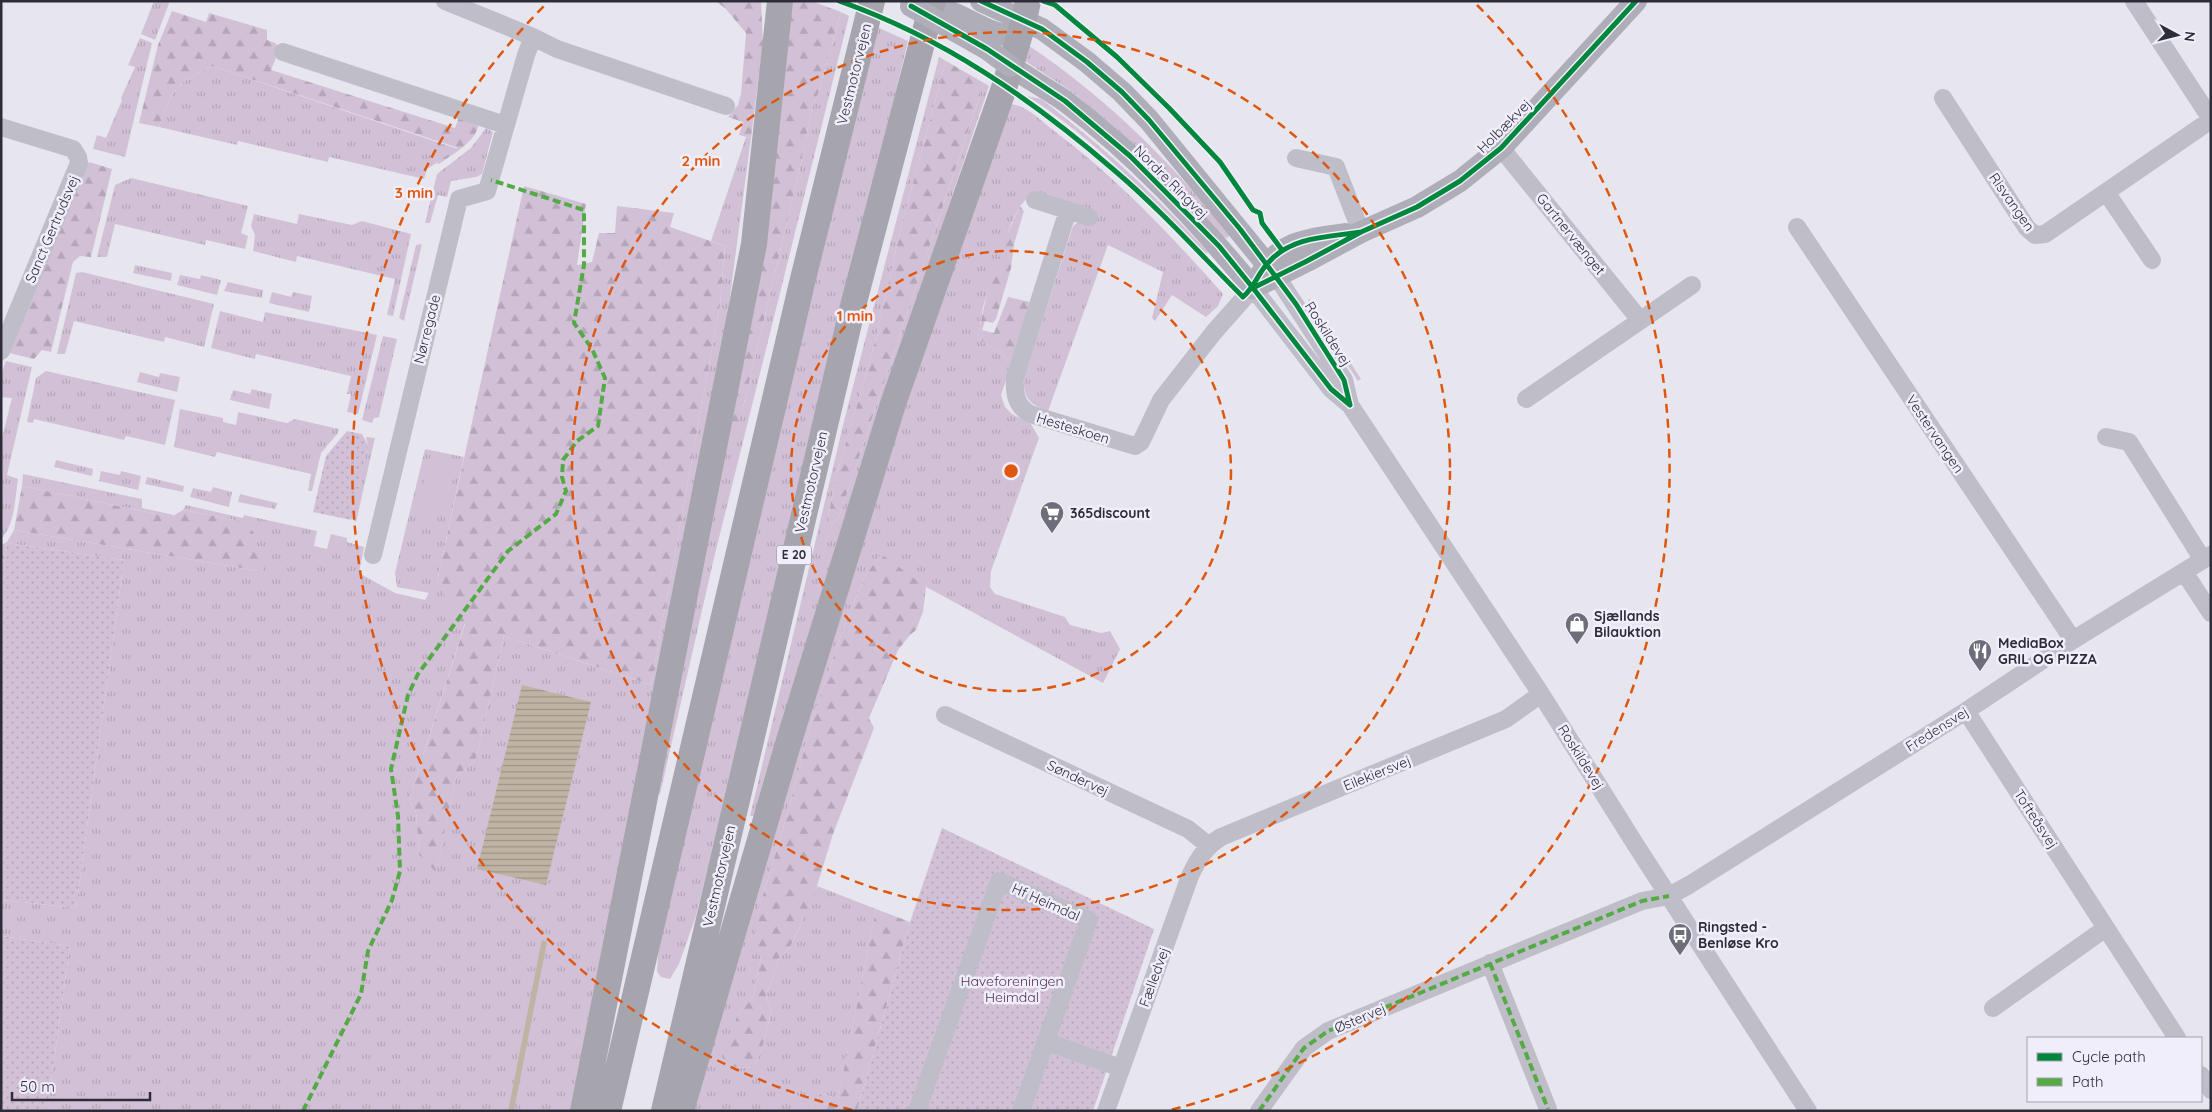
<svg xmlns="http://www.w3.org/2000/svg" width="2212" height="1112" font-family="Quicksand,sans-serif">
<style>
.grass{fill:url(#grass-tufts)}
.forest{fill:url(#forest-firs)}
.park{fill:url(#park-dots)}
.pitch{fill:#d2c1d6}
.water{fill:url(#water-rules)}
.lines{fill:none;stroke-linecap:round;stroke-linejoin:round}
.stream{stroke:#bfb4a3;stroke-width:5.5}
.minor{stroke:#bfbec8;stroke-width:18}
.major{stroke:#aeadb8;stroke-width:22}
.highway{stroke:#a6a5ae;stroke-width:26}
.major-bridge{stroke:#aeadb8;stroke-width:22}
.quiet{stroke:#54ab46;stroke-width:4;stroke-dasharray:8 4;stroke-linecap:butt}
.cycleway-casing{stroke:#f0eefa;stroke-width:8}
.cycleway{stroke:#00873e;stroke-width:5}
.ring{fill:none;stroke:#df570e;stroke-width:2.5;stroke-dasharray:9 6}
.labels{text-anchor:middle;stroke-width:5;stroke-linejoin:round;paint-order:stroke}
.shield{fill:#f0eefa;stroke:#676773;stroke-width:1}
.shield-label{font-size:12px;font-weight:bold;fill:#2c2d39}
.street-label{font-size:14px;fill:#2c2d39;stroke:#f0eefa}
.poi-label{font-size:14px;font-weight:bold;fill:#2c2d39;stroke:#f0eefa;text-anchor:start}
.park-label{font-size:14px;fill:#563057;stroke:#f0eefa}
.centre{fill:#df570e;stroke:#f0eefa;stroke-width:2.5}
.ring-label{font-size:15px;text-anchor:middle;font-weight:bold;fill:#df570e;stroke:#f0eefa;stroke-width:5;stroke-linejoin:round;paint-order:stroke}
</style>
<defs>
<pattern id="grass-tufts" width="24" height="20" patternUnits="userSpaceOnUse" patternTransform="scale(1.25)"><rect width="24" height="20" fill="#d2c1d6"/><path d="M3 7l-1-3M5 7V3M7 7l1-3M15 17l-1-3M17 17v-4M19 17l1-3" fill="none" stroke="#b4a6b8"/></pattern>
<pattern id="forest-firs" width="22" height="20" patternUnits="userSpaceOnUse" patternTransform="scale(1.25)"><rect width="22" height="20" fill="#d2c1d6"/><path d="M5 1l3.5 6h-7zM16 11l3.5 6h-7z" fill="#b4a6b8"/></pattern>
<pattern id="park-dots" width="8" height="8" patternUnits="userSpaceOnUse" patternTransform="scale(1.25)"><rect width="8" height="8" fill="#d2c1d6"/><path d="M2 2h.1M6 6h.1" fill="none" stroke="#b4a6b8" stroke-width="1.8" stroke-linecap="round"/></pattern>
<pattern id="water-rules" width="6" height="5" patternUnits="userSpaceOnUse" patternTransform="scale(1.25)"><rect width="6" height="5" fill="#bfb4a3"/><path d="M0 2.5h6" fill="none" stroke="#9b9386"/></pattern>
</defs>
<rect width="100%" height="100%" fill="#e7e6ef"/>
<path class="grass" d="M154,1H170L155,40L141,34Z
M841,12L849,16L714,558L660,794H656L722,440L742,412L801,163L813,103L818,94Z
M877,27L908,41L696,916L679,964L670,979L661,977L657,971L660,930Z
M140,38L152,43L125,157L93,149L97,135L106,138L122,100L121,98L135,67L128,65Z
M1028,45C1108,99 1169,160 1230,235L1227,238L1224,237L1114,126L1072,92L1022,59Z
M939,57L946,61L903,220L873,350L836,477L828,518L832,524L839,517L984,83L989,86L889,383L756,816H750L845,417Z
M212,66L458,149L427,169L424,179L329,157L328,162L238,141L237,145L159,127C173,88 175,84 212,66Z
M1027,96L1041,99C1103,146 1155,195 1208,252L1205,255C1150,198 1094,138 1027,96Z
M1011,104C1027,106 1040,120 1053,130C1116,177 1170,234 1223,294L1218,306L1206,317L1172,295L1155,321L1152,318L1163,272L1108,245L1048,411C1030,405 1023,398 1024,378L1073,226L1078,222L1033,192L1020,206L1011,224L983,307L978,338L1012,362L1001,395L1005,407L1012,414L1031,424L1039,438L991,571L990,587L995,594L1065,617L1070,625L1101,633L1110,631L1120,649L1103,683L919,583L881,555L865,576L847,619L814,713L785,822L757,915L761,957L753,997L738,1013L730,1068L755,1067L763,1045L771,1012L766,996L779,958L790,947L799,929L817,886L876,909L838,1100L821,1093L808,1111H693L856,549Z
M486,128L493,132L482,174L476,177L451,181L447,197L438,195L430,223H425L437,174L471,148Z
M746,137L751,138L729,304L711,406L577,1111H47L70,946L1,936V900L76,908L124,560L7,543L1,573V545L7,542L14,530L265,572L245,522L183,510L186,505L243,518L244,515L317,531L314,546L327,549L331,534L347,538V542L364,547L359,573L395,593L425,600L429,593L397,587L395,573L425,449L464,457L437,581L465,623L409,800L416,812L419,855L436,871L456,777L476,759L504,636L651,685L720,305L725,246L711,241Z
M131,178L248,206L241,233L248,236L245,249L206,240L205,245L115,224L107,257H97L115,185Z
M254,214L297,224L299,214L352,225L362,221L411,234L393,316L387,315L395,279L297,256L296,262L253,251L255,235L251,226Z
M422,244L404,321L399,318L416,245Z
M135,265L172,273L171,281L133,273Z
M82,272L214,304L204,347L165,337L164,342L74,321L65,354H57L76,273Z
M180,275L200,279L201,275L221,280L217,295L177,285Z
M228,282L263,290L262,298L224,291Z
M272,292L291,297L293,292L312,296L309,312L269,303Z
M1310,299L1361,379L1358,381L1311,309L1308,300Z
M220,311L263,322L265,312L377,335L358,414L347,412L351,394H347L351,376L256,354L255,359L211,348Z
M383,336L397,339L379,417L374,418L372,423L362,420Z
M6,361L32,367L7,475L18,479C15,498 15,525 1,539V442L12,398L1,397V374Z
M46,371L175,400L165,445L126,436L124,440L34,419L33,423L27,422L36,378Z
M140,372L159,377L160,373L180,377L177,392L137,382Z
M252,389L272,394L269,409L230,400L233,390L250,394Z
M180,409L223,418V422L236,425L238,412L287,423L295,419L339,429L338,433L321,453L312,491H308L311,474L217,452L215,457L174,447Z
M366,437L375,438L356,522L351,518L368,445Z
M56,460L93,469L92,476L54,467Z
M101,471L120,475L121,471L141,476L138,490L99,481Z
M23,474L142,499V508L174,515L171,517L22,486Z
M147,477L184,486L183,492L145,484Z
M213,487L232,492L229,507L190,497L193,488L211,492Z
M240,494L277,503L275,509L238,502Z"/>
<path class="forest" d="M715,1H761L763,43L751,138L739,135L743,122L728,117L738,105L741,94L746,33L725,8Z
M792,1H811L841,12L818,94L813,103L801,163L742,412L737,425L732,430L728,427Z
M172,11L206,22L209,13L267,30V40L275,43L280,48L271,70L455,128L461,112L479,124C475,143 454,153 439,164L436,163L458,148L212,66C175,84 173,88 159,127L139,123L158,45Z
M946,61L984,83L839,517L832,524L828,518L836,477L873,350L903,220Z
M89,162L112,169L91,257L80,256L73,262L51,352L42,350L34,359L9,353L80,178Z
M524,186L586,204L577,265L592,262L599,233H615L617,206L674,213L670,227L725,246L720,305L651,685L504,636L476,759L456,777L436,872L419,855L416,812L409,800L465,624L458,621L437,581Z
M1020,206L1024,211L1014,244L1011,268L996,319L993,323L985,321L982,330L994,333L1008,297L1030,302L1012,362L978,338C985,293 1000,247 1020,206Z
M22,486L171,517L183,510L245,522L254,533L265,572L14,530Z
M881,554L926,587L923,612L916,630L910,635L898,650L869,718L874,728L833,834L812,902L790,947L779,958L766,996L771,1012L763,1045L755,1067L730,1068L723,1062L738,1013L753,997L761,957L754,950L757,915L785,822L814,713L847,619L865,576Z
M876,909L910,922L857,1111H808L821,1093L838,1099Z"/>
<path class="park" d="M347,431L362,434L368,445L351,520L313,512L326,456Z
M7,543L124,560L76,908L1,900V573Z
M942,828L1154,929L1093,1111H857L910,922Z
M1,936L70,946L47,1111H1Z"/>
<path class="pitch" d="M431,456L457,462L444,517L416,510Z"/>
<path class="water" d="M522,685L591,702L546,885L477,869Z"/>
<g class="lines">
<path class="stream" d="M511,1111L544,943"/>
<path class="minor" d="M445,1L533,37L557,49L726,106
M2134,1L2211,119
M283,52L505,125
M1943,98L2027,228L2035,235L2045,234L2211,120
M1,127L73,149L78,157L79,163L1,351
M1501,148L1640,320
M1296,158L1336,167L1361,232
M2106,192L2152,260
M1035,200L1089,217
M1068,210L1015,378C1014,393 1016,406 1030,414L1135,446L1141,442L1161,400L1214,332L1253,288L1331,389L1350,405L1541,694L1637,847L1808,1111
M1797,227L2073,640
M1277,277L1344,380L1350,405
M1526,399L1692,285
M2106,437L2129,442L2203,560
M373,555L459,199L487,191L526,55L533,37
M2184,572L2211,613
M1966,711L2177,1038
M945,715L1188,829L1208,845
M1490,963L1548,1109
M1993,1008L2106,928
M1047,1042L1121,1068
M2201,1075L2211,1090
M917,1111L999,881L1089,920L1021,1111
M1106,1111L1190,876C1198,859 1205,847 1221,837L1506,719L1541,694
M1259,1111L1304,1048L1328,1031L1642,901L1669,896L1689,885L1966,711L2073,640L2211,555"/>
<path class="major" d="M981,1L1042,29L1087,62L1122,92L1149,120L1277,277
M934,8C962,12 983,33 1010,36L1020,30
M1010,66C1028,78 1047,89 1065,101C1136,154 1197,220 1253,288
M1260,276C1279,240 1309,240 1345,234
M1253,288L1307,261L1361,232L1417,207L1460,181L1501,148L1636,1"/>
<path class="highway" d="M583,1111L754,244L780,1
M608,1111L803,279L872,1
M664,1111L853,306L933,1
M681,1111L788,744L893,404L1005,85L1024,20L1028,1"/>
<path class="major-bridge" d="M911,6L987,49L1010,66"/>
<path class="quiet" d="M1490,963L1548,1109
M303,1111L361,994L368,951L392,900L400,871L398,816L391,769L408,695L418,674L508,551L556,514L566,491L562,477L563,460L577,441L598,426L605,378L592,349L574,323L584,265V210L491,180
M1259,1111L1304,1048L1328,1031L1642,901L1669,896"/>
<g class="cycleway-casing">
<path id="cycleway" d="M839,1C942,37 1032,99 1114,170C1160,209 1201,255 1243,297C1256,285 1258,273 1268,263C1291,236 1329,237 1361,232
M981,1L1042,29L1087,62L1122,92L1149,120L1240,229L1296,304L1344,380L1350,405
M1043,1L1055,5L1117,57L1169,108L1220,162L1253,210L1260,213L1262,223L1282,250
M911,6L987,49L1065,101L1130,156L1219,246L1253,288L1331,389L1350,405
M1253,288L1307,261L1361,232L1417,207L1460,181L1501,148L1636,1"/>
</g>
<use href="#cycleway" class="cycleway"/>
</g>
<g class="ring">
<circle cx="1011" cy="471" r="220"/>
<circle cx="1011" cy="471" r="439"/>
<path d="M852 1110A659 659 0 0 1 545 5M1477 5A659 659 0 0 1 1170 1110"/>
</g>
<defs>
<g id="supermarket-pin" transform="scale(1.25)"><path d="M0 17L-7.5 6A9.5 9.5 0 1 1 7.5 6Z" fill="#6d6e79" stroke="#f0eefa"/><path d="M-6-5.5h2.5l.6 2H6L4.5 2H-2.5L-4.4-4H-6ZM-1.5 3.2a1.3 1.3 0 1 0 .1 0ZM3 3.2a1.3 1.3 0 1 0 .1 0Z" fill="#fff"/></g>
<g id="shop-pin" transform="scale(1.25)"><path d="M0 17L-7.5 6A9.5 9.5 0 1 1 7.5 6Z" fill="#6d6e79" stroke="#f0eefa"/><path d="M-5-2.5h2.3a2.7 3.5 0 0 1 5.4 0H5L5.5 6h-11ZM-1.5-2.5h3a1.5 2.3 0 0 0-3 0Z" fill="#fff"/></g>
<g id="restaurant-pin" transform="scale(1.25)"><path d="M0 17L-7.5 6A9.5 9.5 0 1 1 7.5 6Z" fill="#6d6e79" stroke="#f0eefa"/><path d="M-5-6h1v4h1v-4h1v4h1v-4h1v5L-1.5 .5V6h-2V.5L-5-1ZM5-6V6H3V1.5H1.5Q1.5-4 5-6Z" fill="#fff"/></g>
<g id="bus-pin" transform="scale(1.25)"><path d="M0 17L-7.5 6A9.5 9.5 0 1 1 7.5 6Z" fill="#6d6e79" stroke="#f0eefa"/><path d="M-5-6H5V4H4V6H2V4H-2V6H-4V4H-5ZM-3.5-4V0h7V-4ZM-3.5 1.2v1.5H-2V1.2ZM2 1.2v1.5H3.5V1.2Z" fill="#fff"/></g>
</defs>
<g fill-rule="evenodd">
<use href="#supermarket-pin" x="1052" y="513"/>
<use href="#shop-pin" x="1577" y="624"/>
<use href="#restaurant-pin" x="1980" y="651"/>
<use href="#bus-pin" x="1680" y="935"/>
</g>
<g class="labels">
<rect class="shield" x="776.5" y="545.5" width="35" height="19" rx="4"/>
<g class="shield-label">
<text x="794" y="559">E 20</text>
</g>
<g class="street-label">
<text transform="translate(854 74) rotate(-76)" y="5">Vestmotorvejen</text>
<text transform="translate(1504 126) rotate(-45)" y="5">Holbækvej</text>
<text transform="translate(1171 182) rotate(45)" y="5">Nordre Ringvej</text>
<text transform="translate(2012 202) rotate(55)" y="5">Risvangen</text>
<text transform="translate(52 229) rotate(-67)" y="5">Sanct Gertrudsvej</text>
<text transform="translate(1571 234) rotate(51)" y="5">Gartnervænget</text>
<text transform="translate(427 329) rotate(-76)" y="5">Nørregade</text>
<text transform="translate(1328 334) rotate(58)" y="5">Roskildevej</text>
<text transform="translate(1073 428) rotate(17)" y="5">Hesteskoen</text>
<text transform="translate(1935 434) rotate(56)" y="5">Vestervangen</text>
<text transform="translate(811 482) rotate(-77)" y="5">Vestmotorvejen</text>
<text transform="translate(1937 729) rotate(-32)" y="5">Fredensvej</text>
<text transform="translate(1581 757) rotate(58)" y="5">Roskildevej</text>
<text transform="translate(1377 773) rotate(-22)" y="5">Eilekiersvej</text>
<text transform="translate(1078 778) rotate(25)" y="5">Søndervej</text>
<text transform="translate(2036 819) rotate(57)" y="5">Tofteåsvej</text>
<text transform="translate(719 876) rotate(-77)" y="5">Vestmotorvejen</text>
<text transform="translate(1046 902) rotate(24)" y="5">Hf Heimdal</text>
<text transform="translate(1154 977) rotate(-70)" y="5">Fælledvej</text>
<text transform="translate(1360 1018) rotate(-23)" y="5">Østervej</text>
</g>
<g class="poi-label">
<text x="1070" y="518">365discount</text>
<text x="1594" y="621">Sjællands<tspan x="1594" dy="16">Bilauktion</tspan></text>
<text x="1998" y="648">MediaBox<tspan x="1998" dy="16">GRIL OG PIZZA</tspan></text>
<text x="1698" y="932">Ringsted -<tspan x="1698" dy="16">Benløse Kro</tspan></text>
</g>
<g class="park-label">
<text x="1012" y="986">Haveforeningen<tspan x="1012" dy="16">Heimdal</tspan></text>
</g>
</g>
<circle cx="1011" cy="471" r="8" class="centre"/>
<g class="ring-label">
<text x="701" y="166">2 min</text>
<text x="414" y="198">3 min</text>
<text x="855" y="321">1 min</text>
</g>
<rect width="2212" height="1112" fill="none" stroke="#2c2d39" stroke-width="5"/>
<rect x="2027" y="1037" width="175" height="65" fill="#f0eefa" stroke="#a2a1ad"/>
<rect x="2037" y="1053" width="25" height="8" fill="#00873e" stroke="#a2a1ad"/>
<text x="2072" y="1062" font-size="15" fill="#2c2d39">Cycle path</text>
<rect x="2037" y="1078" width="25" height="8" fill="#54ab46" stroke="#a2a1ad"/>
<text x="2072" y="1087" font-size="15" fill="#2c2d39">Path</text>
<g transform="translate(2177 35) rotate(97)" stroke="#f0eefa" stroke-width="4" paint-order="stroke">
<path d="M0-4L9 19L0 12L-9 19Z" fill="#2c2d39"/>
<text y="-8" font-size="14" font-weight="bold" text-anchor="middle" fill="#2c2d39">N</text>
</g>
<path d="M12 1092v8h138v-8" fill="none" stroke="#2c2d39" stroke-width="2.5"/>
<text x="20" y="1092" font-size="15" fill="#2c2d39" stroke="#f0eefa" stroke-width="4" paint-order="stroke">50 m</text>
</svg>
